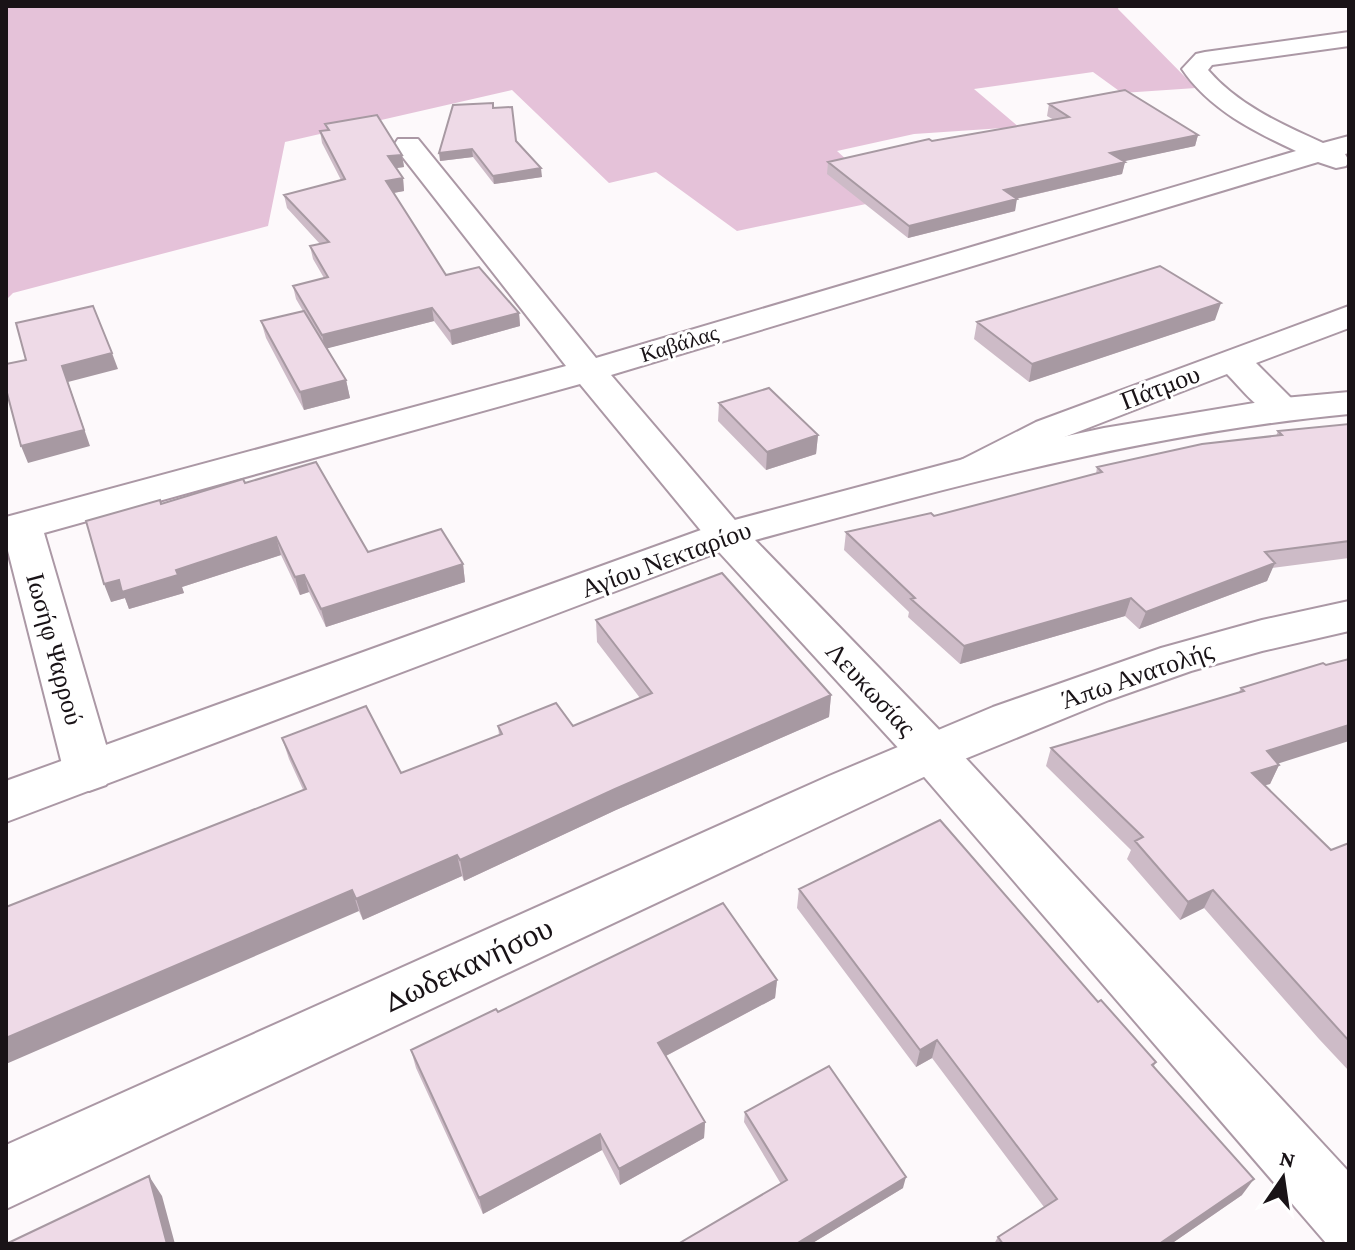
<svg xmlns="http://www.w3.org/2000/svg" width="1355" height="1250" font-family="'Crimson Pro',serif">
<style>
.green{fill:#e5c2d9}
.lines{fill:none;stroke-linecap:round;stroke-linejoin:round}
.minor-casing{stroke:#ab98a5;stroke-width:4}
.tertiary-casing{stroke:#ab98a5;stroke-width:4}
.minor{fill:#fff;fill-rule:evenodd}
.tertiary{fill:#fff;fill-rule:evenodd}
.wall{fill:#cdbbc7}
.shaded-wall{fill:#a799a2}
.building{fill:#eedae7;stroke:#a799a2;stroke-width:2}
.labels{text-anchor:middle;stroke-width:6;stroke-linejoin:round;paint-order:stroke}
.far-street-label{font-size:22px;fill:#191317;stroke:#fff}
.street-label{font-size:26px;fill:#191317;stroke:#fff}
.near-street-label{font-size:32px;fill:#191317;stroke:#fff}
</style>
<rect width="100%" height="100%" fill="#fdf9fb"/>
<path class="green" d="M6,6H1119L1118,9L1196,88L1122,93L1093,72L974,89L1019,127L914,134L837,151L890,199L737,231L656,172L609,183L512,90L285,142L268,226L13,293L6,300Z"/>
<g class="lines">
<g class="minor-casing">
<path id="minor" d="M1349,32V46L1212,65L1208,70C1238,105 1281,124 1323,143L1349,136V153L1345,154L1349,161L1346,166L1336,168L1318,162L611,375L740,526L746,535L740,544L726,548L712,544L580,384L44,533L114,772L106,785L89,791L72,785L64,772L6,543V517L566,366L398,151L394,145L398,139H418L596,358L1296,151C1253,131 1209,109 1182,69L1196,54L1205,52Z
M1349,306V328L1256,363L1302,409L1297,417C1266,424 1247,394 1227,374L1062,438L989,476L975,480L961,476L956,468L961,460L1036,422Z
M1349,601V631L1262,651L1191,671L1109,700L945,767L6,1209V1145L829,776L993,707L1161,648L1262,620Z"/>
</g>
<g class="tertiary-casing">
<path id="tertiary" d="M1349,392V414C1146,433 951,487 755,540L947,738L1349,1172V1244L1326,1243L913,764L719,552L6,822V781L712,526L975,456L1104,428L1284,398Z"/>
</g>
<use href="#minor" class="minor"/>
<use href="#tertiary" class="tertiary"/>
</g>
<path class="wall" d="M493,103L494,108L542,177L494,184L473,157L440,161Z
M1049,104L1198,135L1195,146L1123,161L1125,162L1122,174L1016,199L1015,211L908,238L827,174L828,162L932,141L1054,120L1047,116Z
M325,124L402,155L404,167L396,168L403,178L404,191L393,193L446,275L519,313L520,326L452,345L434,321L327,348L346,380L350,398L304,410L266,338L261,321L303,311L296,299L293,286L324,278L313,259L310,246L320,244L287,208L284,195L341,180L322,143L320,131L327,130Z
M1215,320L1029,382L974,339L977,322Z
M719,403L818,435L816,454L766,470L718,421Z
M1349,424V558L1272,568L1267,581L1139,629L1125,616L960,664L908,617L909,612L844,550L846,532L934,516L1096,474L1097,467L1276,436L1278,431Z
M245,483L368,552L463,564L465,582L326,627L309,592L300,595L281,555L182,587L184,593L129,609L125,598L111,602Z
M596,620L831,695L829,717L616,810L464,881L462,876L363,920L289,759L282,738L401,773L499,735L498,726H573L640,698L597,642Z
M1323,663L1277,764L1279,765L1270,784L1264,785L1331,850L1349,843V1071L1319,1039L1204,908L1180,920L1127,859L1131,850L1046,766L1051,748L1239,692L1241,688Z
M799,889L1098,1002L1156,1062L1154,1066L1242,1195L1171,1244H994L998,1237L1044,1207L932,1058L916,1067L797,908Z
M777,980L775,998L666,1056L705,1122L704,1138L620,1185L602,1150L483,1214L416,1068L411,1050L498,1012Z
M745,1112L903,1188L811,1244H678L781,1184L744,1122Z"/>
<path class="shaded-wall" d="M1198,135L1195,146L1107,165L1110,153Z
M472,149L473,157L440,161L439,153Z
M402,155L404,167L390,169L388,156Z
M1125,162L1122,174L1002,202L1004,190Z
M541,168L542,177L494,184L493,176Z
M403,178L404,191L388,194L386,181Z
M1017,199L1015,211L908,238L909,226Z
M1221,303L1215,320L1029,382L1032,364Z
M432,308L434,321L325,349L322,335Z
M519,313L520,326L452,345L450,331Z
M112,353L118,369L68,382L90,446L28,463L21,446L62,366Z
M346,380L350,398L304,410L300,392Z
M818,435L816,454L766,470L767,452Z
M276,537L281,555L182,587L184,593L129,609L125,598L111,602L104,584L119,580L176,570Z
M1275,563L1267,581L1139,629L1146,612Z
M463,564L465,582L326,627L321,609Z
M304,575L309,592L300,595L295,577Z
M1131,598L1125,616L960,664L964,646Z
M831,695L829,717L616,810L464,881L460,860L615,789Z
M1349,725V741L1258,770L1267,751Z
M1279,765L1270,784L1243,791L1252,773Z
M457,855L462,876L363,920L356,899Z
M352,890L359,911L6,1064V1038Z
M1213,890L1204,908L1180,920L1188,902Z
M777,980L775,998L658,1060V1043Z
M937,1040L932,1058L916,1067L920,1050Z
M705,1122L704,1138L620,1185L619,1169Z
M600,1134L602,1150L483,1214L479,1198Z
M149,1176L162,1196L175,1244H167Z
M906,1177L903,1188L811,1244H796Z
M1254,1179L1242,1195L1171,1244H1159Z"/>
<path class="building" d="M1125,90L1198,135L1110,153L1125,162L1004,190L1017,199L909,226L828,162L929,139L932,141L1069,117L1049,104Z
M493,103V108L512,107L516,141L541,168L493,176L472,149L439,153L453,105Z
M377,115L402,155L388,156L403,178L386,181L446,275L479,267L519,313L450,331L432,308L322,335L293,286L328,277L310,246L329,242L284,195L345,179L320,131L329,130L325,124Z
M1160,266L1221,303L1032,364L977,322Z
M93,306L112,353L62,366L84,430L21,446L6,389V364L26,360L16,323Z
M304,311L346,380L300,392L261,321Z
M769,388L818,435L767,452L719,403Z
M1349,424V541L1265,552L1275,563L1146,612L1131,598L964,646L911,599L915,598L846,532L931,513L934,516L1102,472L1097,467L1202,444L1282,435L1278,431Z
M316,462L368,552L441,529L463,564L321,609L304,575L295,577L276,537L176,570L178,575L122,592L119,580L104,584L86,521L160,500L161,504L243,479L245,483Z
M722,573L831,695L615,789L460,860L457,855L356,899L352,890L6,1038V907L306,789L282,738L366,706L401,773L502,734L498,726L556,703L573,726L652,693L596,620Z
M1349,659V725L1267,751L1279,765L1252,773L1331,850L1349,843V1041L1213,890L1188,902L1135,841L1143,837L1051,748L1244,691L1241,688L1323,663L1326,665Z
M940,820L1098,1002L1101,1000L1156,1062L1152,1065L1254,1179L1159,1244H1003L998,1237L1057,1199L937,1040L920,1050L799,889Z
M723,903L777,980L658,1043L705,1122L619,1169L600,1134L479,1198L411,1050L496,1009L498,1012Z
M829,1066L906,1177L796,1244H678L787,1180L745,1112Z
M149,1176L167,1244H6Z"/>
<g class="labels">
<g class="far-street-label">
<text transform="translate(679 343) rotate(-17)" y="8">Καβάλας</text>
</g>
<g class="street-label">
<text transform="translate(1160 387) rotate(-21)" y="9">Πάτμου</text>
<text transform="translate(666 559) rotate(-20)" y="9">Αγίου Νεκταρίου</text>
<text transform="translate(55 649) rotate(75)" y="9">Ιωσήφ Ψαρρού</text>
<text transform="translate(1137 675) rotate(-19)" y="9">Άπω Ανατολής</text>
<text transform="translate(871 689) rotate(47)" y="9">Λευκωσίας</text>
</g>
<g class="near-street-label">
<text transform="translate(468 964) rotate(-25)" y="11">Δωδεκανήσου</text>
</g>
</g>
<rect width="1355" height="1250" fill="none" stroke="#191317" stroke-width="16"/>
<g transform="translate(1283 1178) rotate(13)" stroke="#ffffff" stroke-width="6" paint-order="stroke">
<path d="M0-6L14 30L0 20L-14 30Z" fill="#191317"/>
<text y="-12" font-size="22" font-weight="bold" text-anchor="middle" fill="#191317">N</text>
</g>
</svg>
